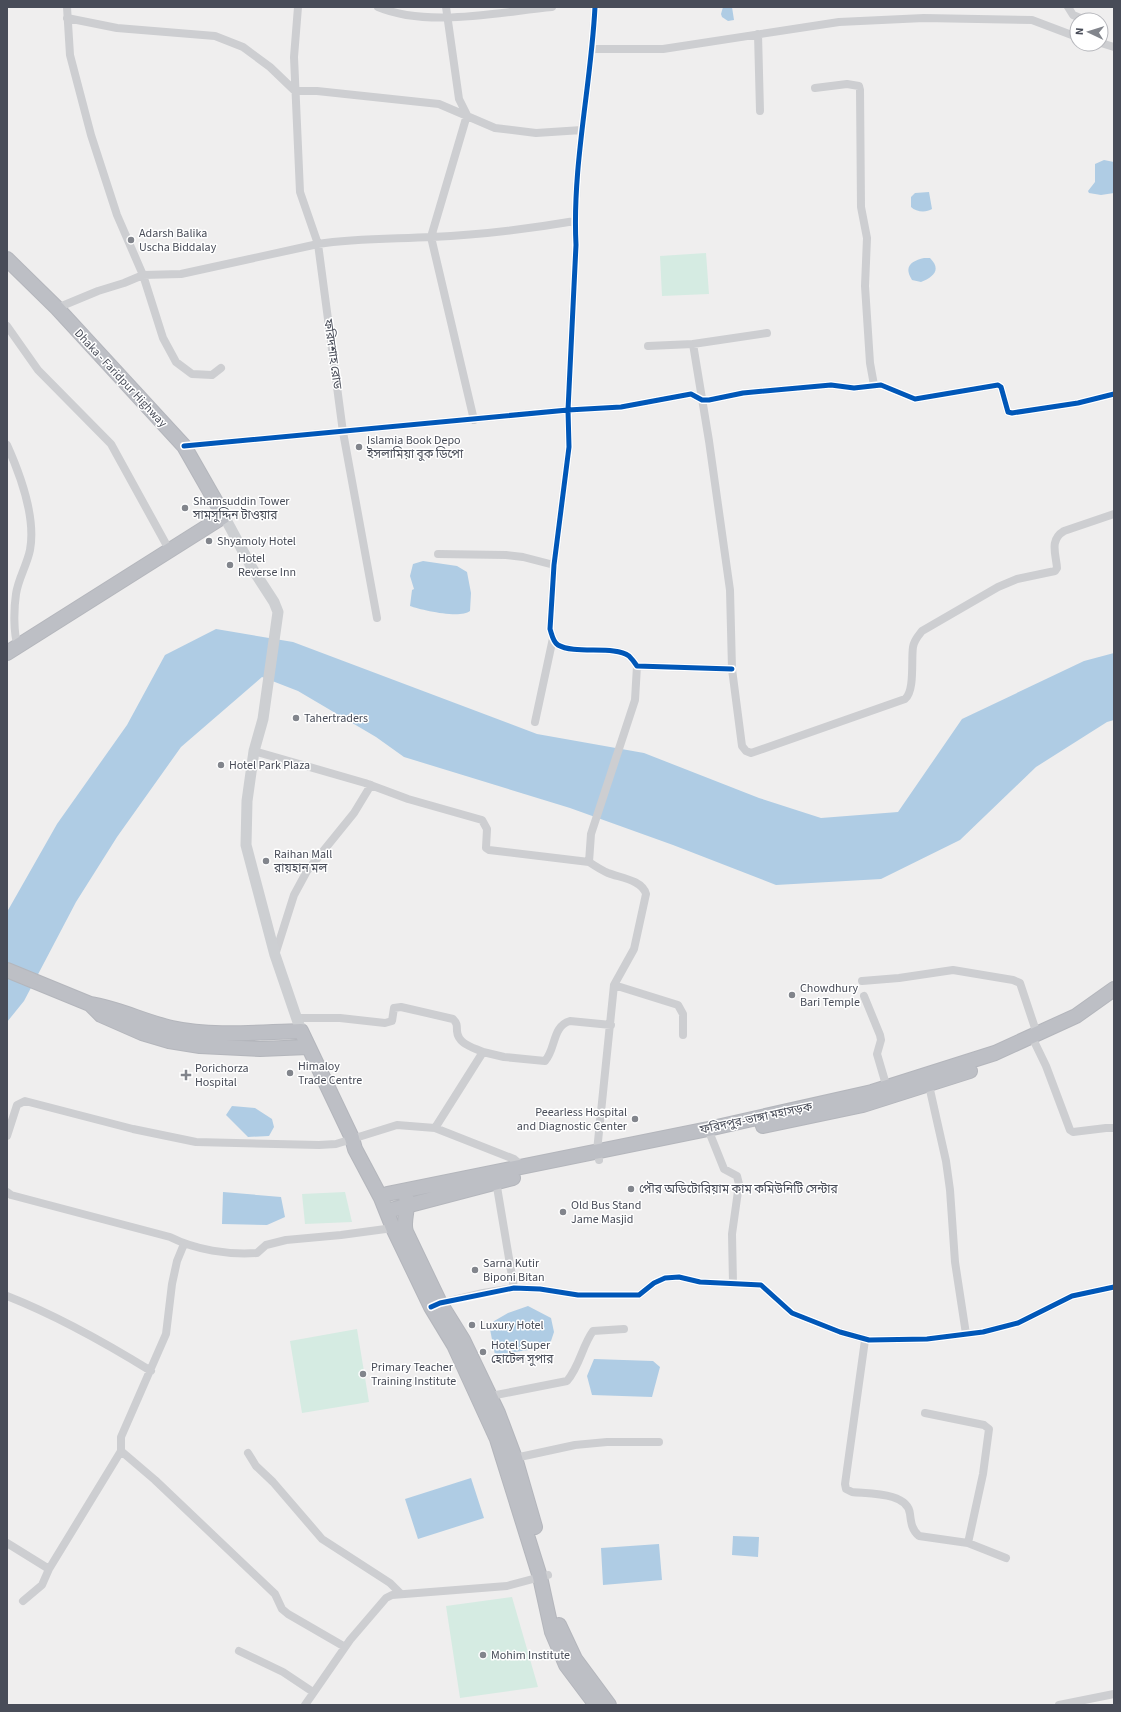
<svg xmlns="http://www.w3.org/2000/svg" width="1121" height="1712" font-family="'Source Sans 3','Noto Sans Bengali',sans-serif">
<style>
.green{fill:#d5ebe2}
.water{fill:#afcce4}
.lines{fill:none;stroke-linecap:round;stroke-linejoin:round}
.highway-casing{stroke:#b4b6bc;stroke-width:16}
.street{stroke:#cdced1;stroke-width:8}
.secondary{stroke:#cdcfd2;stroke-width:11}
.highway{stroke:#bdbfc5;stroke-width:14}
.cycleway-casing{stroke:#fff;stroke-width:8}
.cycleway{stroke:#0057b8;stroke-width:5}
.poi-dot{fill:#82858c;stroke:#fff;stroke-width:1.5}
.labels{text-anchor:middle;stroke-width:3;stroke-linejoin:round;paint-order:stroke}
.poi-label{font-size:12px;fill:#484c58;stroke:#fff;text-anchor:start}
.street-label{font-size:12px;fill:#484c58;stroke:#fff}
</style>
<rect width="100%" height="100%" fill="#efeeee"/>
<path class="green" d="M706,253L709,294L662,296L660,256Z
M345,1192L352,1222L305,1224L302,1194Z
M357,1329L369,1402L302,1413L290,1341Z
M512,1597L538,1687L460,1698L446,1606Z"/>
<path class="water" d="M723,7H732L734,20L728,21L722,17L721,14Z
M1104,160L1114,162V193L1101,195L1089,193L1088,191L1095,182V164Z
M929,192L932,209C926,213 916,212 911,207V197L915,193Z
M924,258H930C942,270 933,277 921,282L912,280C903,266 912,261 924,258Z
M423,561L457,566L467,572L471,593L470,611C460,619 421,610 410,606L412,590L414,589L410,576L413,564Z
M216,629L293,642L537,734L644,753L759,798L821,818L898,812L962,719L1084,661L1114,653V720L1107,722L1036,767L960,840L881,879L776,885L673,845L570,808L404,757L376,737L298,691L262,677L181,747L117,837L76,902L24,1001L7,1022V912L57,824L127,725L165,655Z
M232,1106L255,1108L272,1119L274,1127L269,1136L248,1137L226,1115Z
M223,1192L281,1197L285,1217L267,1225L222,1224Z
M528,1306L551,1318L554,1332L549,1347L495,1355L489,1324L508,1313Z
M594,1359L653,1361L660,1367L652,1397L592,1395L587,1376Z
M471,1478L484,1518L418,1539L405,1499Z
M733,1536L759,1537L758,1557L732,1555Z
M659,1544L662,1580L603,1585L601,1548Z"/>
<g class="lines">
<g class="highway-casing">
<path id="highway" d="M7,259L57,308L184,446L224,516L7,653
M7,970L90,1004L101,1015L142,1033L169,1041L200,1046L260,1049L308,1047
M90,1004C118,1008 144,1022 172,1028C213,1037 259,1032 301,1031L352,1138L355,1149L381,1198L393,1228L431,1307L454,1345L497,1439L540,1577L552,1632L566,1665L596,1705
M763,1126L863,1105L970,1071
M406,1197C410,1208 402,1220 406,1232L440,1303L463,1340L498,1413L515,1458L535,1527
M381,1198L387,1194L708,1129L872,1092L995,1053L1076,1016L1114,989
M387,1211L513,1178
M559,1625L575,1659L609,1705"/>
</g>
<path class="street" d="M67,7L70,55L91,135L117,215L143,275L163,338L176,362L192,374L212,375L221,368
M298,7L294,57L300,192L318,244L343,432L377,618
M378,7C428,28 499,12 552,7
M446,7L459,99L467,115L431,237L474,420
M1068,7L1073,15L1085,20
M67,18L117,28L215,36L243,47L270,67L295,91H317L439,104L495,128L536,133L582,130
M758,34L760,111
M1101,43L1114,47
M593,49H663L839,22L924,18L1032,20L1077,37
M815,88L847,84L859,86L860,90L861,207L867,238L865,286L870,363L874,385
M57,308L98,291L124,283L143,275L181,274L318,244C356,238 394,239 432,237C479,235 528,229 575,221
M7,326L38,370L111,444L166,544
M693,344L709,441L730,590L732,669L742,746L746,751L751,753L905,699C915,691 911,660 913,647C914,640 918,636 922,631L998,587L1017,579L1055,571L1057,568C1056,554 1049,540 1064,531L1114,514
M648,346L693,344L767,333
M7,445C20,474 36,518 30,550C27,565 18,579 16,594C14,607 13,633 18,646
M184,446L568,410L576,245C572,165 591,86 595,7
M438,554L506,555L523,557L554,565
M732,669L637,666C635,663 632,659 629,656C614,645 575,655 558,645C553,642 552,635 550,629L554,565L569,447L568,410L621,407L691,394L702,400H709L743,393L831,385L854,388L881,385L915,399L998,385L1001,387L1008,412L1012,413L1078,403L1114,394
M535,722L553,638
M254,751L365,783L408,799L482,820L487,829L486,848L489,850L589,862
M275,955L294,895L307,871L354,813L371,785
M862,981L899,978L953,970L1013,980L1020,983L1035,1028L1032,1037L1046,1066L1070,1130L1073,1132L1106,1128H1114
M614,985L678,1005L683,1014V1035
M864,996L880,1035L881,1040L877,1054L887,1088
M297,1018H340L385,1023L392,1021L394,1008L401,1007L453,1019C457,1023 457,1025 457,1031C458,1044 472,1047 483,1052
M928,1081L946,1161L950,1190L955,1262L966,1334
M435,1128L514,1159L522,1166
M708,1129L724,1169L737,1176L739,1184L732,1234L733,1283
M7,1136L17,1105L25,1101L133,1129L196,1142L319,1145L336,1144L397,1125L435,1128L483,1052L504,1057L545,1061C556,1049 552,1026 570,1021L611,1025
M599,1160L597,1151L614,985L634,949L646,894C642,880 621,878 608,873C601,870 595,866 589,862L591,834L635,700L637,666
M496,1181L514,1288
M7,1192L11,1195L170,1237C196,1250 228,1255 257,1253L266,1245L286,1240L341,1235L393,1228
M184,1244L177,1261L172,1284L166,1334L121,1437V1451L155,1480L275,1594L282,1609L288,1614L345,1647
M7,1296C58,1316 104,1342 151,1371
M437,1304L483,1293L514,1288L540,1289L578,1295H639L654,1283L665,1278L679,1277L700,1282L761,1285L792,1313L840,1332L869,1340L927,1339L983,1332L1018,1323L1072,1296L1114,1287
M865,1340L845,1484L846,1489L852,1492C868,1494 908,1492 910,1514C911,1523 912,1530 919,1536L968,1543L1006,1558
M491,1396L567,1381C580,1366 582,1346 593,1331L624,1329
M925,1413L984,1425L989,1429L983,1474L968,1543
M248,1453L256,1466L273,1482L322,1539L390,1583L400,1593
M515,1458L575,1445L607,1442H659
M7,1543L49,1569
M23,1601L42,1585L49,1569L121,1451
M239,1651L283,1672L313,1692
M305,1705L350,1640L386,1598L392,1595L507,1586L548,1575
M1059,1705L1114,1694"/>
<path class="secondary" d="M224,516L252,568L274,602L278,612L263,719L254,751L247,801L246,845L275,955L301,1031"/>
<use href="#highway" class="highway"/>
<g class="cycleway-casing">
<path id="cycleway" d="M184,446L568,410L576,245C572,165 591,86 595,7
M732,669L637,666C635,663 632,659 629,656C614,645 575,655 558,645C553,642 552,635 550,629L554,565L569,447L568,410L621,407L691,394L702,400H709L743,393L831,385L854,388L881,385L915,399L998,385L1001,387L1008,412L1012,413L1078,403L1114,394
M431,1307L440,1303L514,1288L540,1289L578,1295H639L654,1283L665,1278L679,1277L700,1282L761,1285L792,1313L840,1332L869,1340L927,1339L983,1332L1018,1323L1072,1296L1114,1287"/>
</g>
<use href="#cycleway" class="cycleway"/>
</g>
<g class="poi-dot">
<circle cx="131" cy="240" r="4"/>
<circle cx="359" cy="447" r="4"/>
<circle cx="185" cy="508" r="4"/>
<circle cx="209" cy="541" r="4"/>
<circle cx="230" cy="565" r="4"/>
<circle cx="296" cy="718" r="4"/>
<circle cx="221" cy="765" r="4"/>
<circle cx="266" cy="861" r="4"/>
<circle cx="792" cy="995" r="4"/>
<circle cx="290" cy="1073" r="4"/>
<path d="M184 1069h4v4h4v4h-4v4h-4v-4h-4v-4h4z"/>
<circle cx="635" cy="1119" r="4"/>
<circle cx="631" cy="1189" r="4"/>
<circle cx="563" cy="1212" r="4"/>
<circle cx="475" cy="1270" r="4"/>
<circle cx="472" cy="1325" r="4"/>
<circle cx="483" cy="1352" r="4"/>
<circle cx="363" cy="1374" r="4"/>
<circle cx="483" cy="1655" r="4"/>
</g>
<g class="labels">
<g class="poi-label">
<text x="139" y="237">Adarsh Balika<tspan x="139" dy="14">Uscha Biddalay</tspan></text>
<text x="367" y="444">Islamia Book Depo<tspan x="367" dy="14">ইসলামিয়া বুক ডিপো</tspan></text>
<text x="193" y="505">Shamsuddin Tower<tspan x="193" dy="14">সামসুদ্দিন টাওয়ার</tspan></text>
<text x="217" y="545">Shyamoly Hotel</text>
<text x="238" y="562">Hotel<tspan x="238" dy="14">Reverse Inn</tspan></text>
<text x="304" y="722">Tahertraders</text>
<text x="229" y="769">Hotel Park Plaza</text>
<text x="274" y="858">Raihan Mall<tspan x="274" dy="14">রায়হান মল</tspan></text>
<text x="800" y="992">Chowdhury<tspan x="800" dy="14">Bari Temple</tspan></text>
<text x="298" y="1070">Himaloy<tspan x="298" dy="14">Trade Centre</tspan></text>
<text x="195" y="1072">Porichorza<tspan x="195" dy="14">Hospital</tspan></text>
<text x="627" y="1116" text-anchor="end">Peearless Hospital<tspan x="627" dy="14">and Diagnostic Center</tspan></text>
<text x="639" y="1193">পৌর অডিটোরিয়াম কাম কমিউনিটি সেন্টার</text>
<text x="571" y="1209">Old Bus Stand<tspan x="571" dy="14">Jame Masjid</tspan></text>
<text x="483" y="1267">Sarna Kutir<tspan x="483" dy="14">Biponi Bitan</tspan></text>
<text x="480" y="1329">Luxury Hotel</text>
<text x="491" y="1349">Hotel Super<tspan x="491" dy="14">হোটেল সুপার</tspan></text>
<text x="371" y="1371">Primary Teacher<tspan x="371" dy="14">Training Institute</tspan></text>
<text x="491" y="1659">Mohim Institute</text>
</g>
<g class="street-label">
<text transform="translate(333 354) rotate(82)" y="4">ফরিদশাহ রোড</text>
<text transform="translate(121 378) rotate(47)" y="4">Dhaka - Faridpur Highway</text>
<text transform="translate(756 1118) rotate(-12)" y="4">ফরিদপুর-ভাঙ্গা মহাসড়ক</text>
</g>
</g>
<rect width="1121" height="1712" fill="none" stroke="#484c58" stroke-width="16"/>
<g transform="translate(1089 32) rotate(274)"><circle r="19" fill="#ffffff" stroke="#b6b7bc"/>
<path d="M0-3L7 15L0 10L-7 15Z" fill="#82858c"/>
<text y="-6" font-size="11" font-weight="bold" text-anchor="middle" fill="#484c58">N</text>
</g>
</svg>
